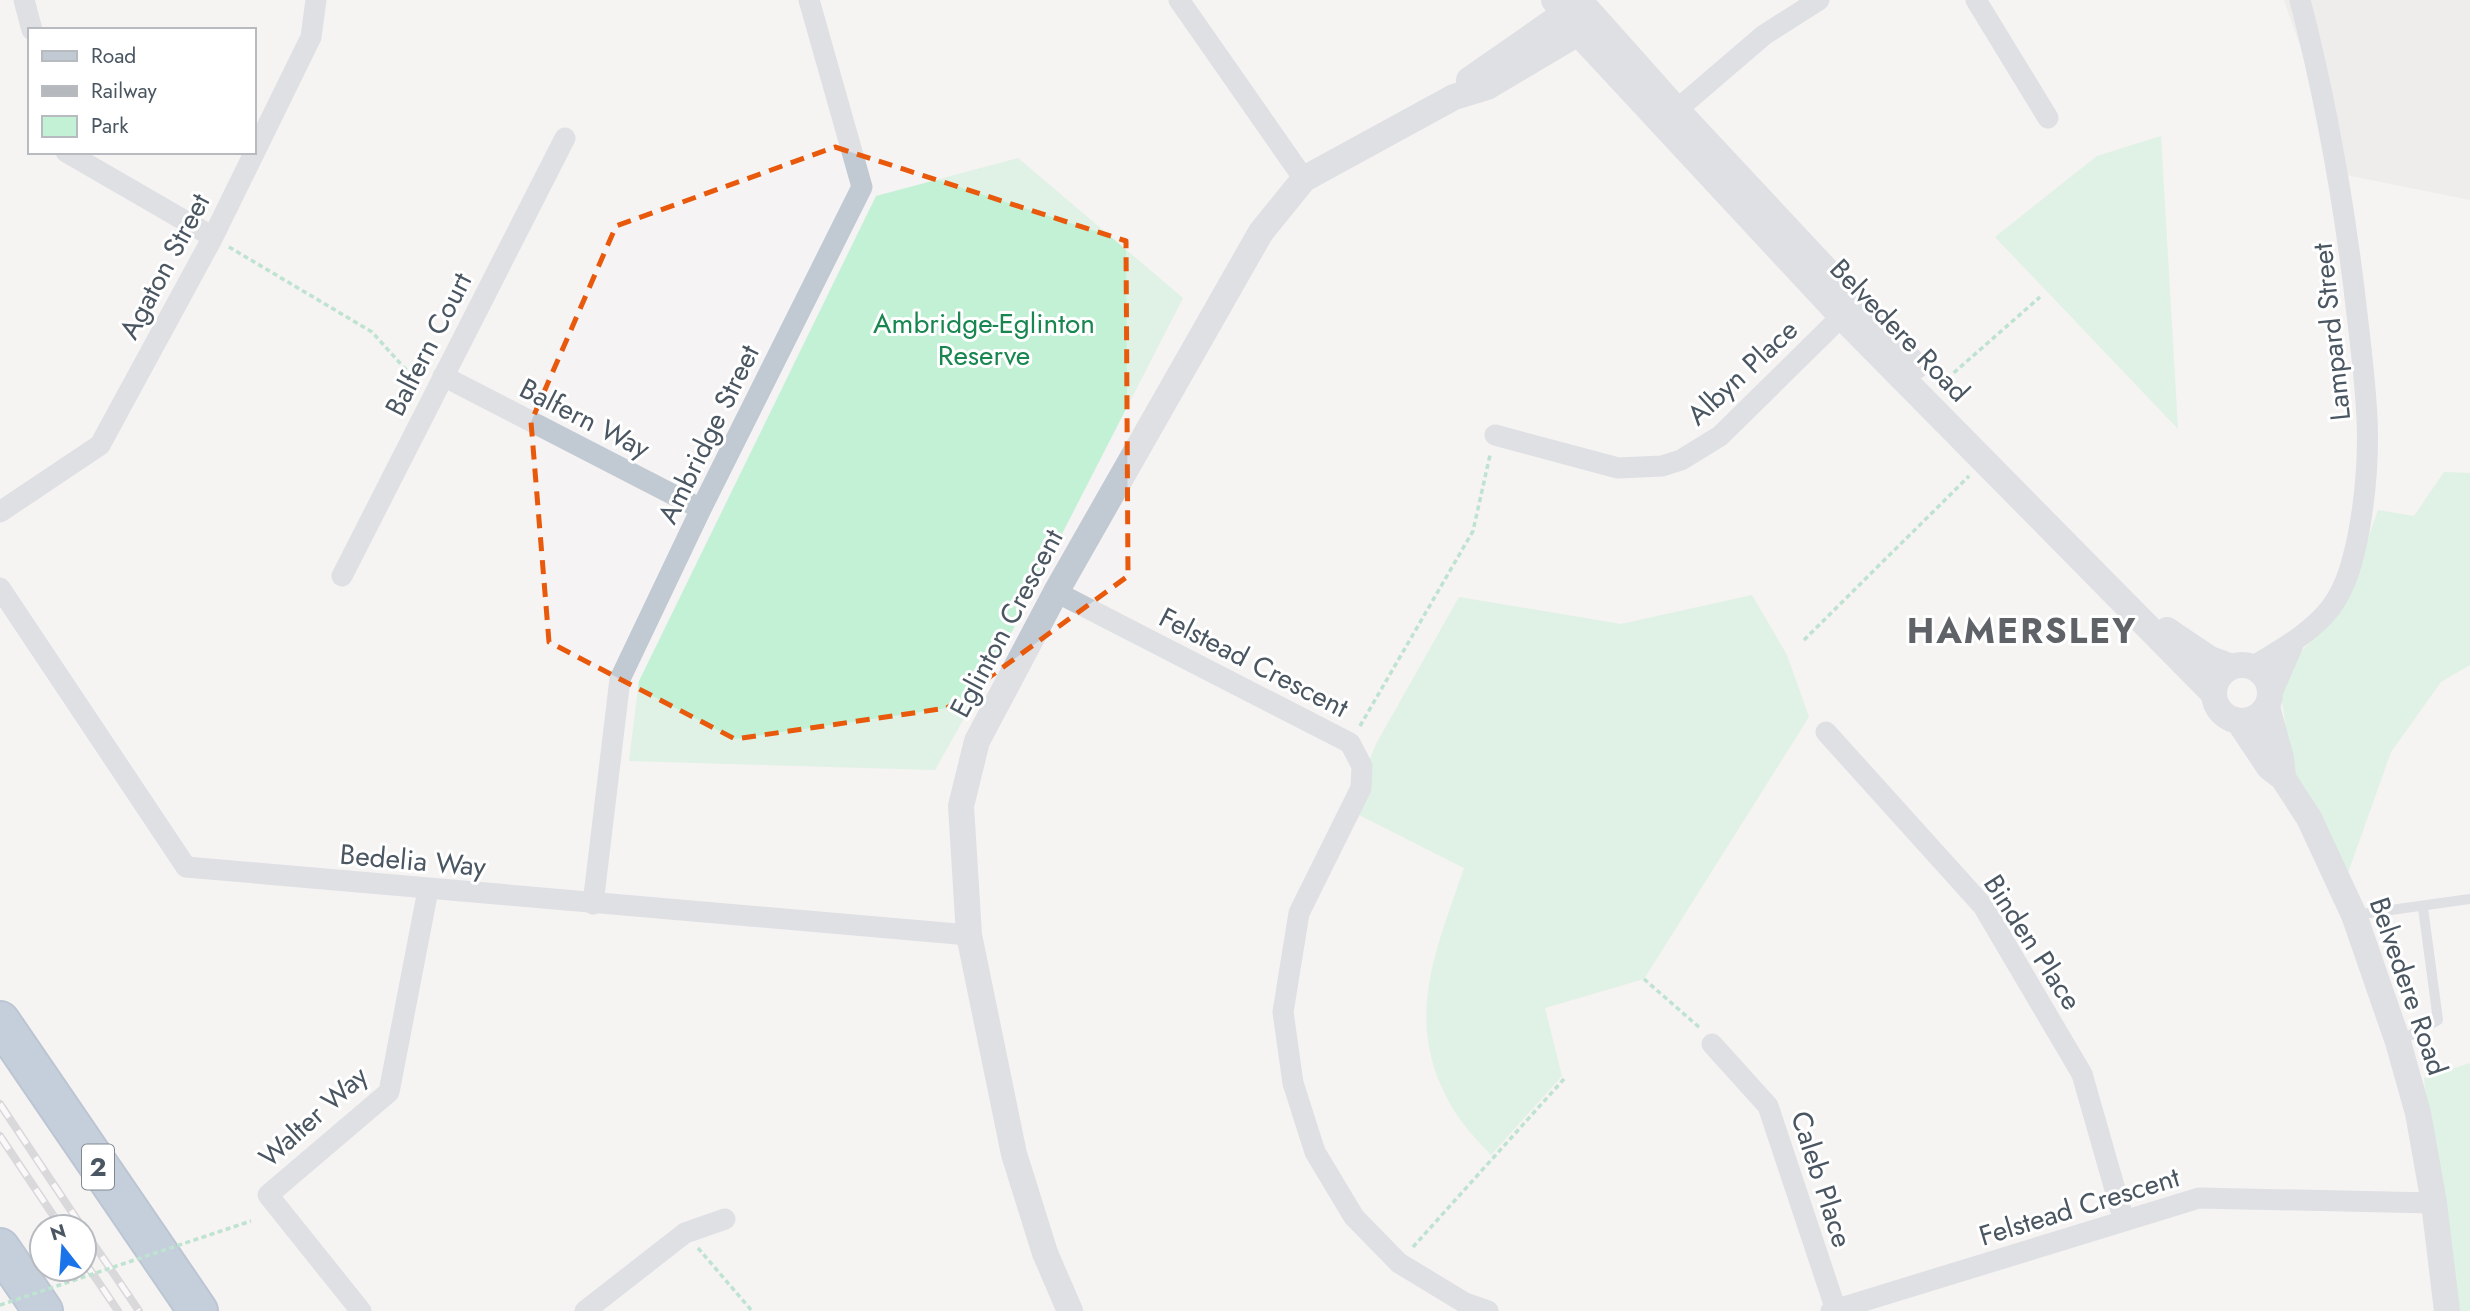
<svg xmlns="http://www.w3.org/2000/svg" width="2470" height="1311" font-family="Jost,sans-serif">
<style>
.education{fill:#e6e4e5}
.green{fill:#c3f1d5}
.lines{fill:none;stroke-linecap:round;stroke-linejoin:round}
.motorway-casing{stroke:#7690ad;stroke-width:42}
.path{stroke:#7ad0a6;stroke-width:3.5;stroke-dasharray:5 3.5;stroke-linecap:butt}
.service{stroke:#c1cad2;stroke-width:10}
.minor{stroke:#c1cad2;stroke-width:21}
.tertiary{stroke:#c1cad2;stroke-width:26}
.motorway{stroke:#8ba5c1;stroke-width:38}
.rail-casing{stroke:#b5b8bd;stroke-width:8}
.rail{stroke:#fff;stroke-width:5;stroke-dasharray:16;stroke-linecap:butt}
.path-bridge{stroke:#7ad0a6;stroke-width:3.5;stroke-dasharray:5 3.5;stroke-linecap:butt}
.marked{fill:none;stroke:#e8590c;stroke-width:5;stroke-dasharray:14 9;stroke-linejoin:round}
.labels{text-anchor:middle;stroke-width:6;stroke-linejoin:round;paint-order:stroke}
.shield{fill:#fff;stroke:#808990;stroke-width:2}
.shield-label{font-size:26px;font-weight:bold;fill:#4a5661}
.street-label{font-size:28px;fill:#4a5661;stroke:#fff}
.park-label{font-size:28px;fill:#17864f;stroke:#fff}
.district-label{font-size:35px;font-weight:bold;letter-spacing:2px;fill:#5f6368;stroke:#fff}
</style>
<rect width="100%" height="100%" fill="#f5f3f3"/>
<path class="education" d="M2284,0H2470V200L2336,173L2325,118Z"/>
<path class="green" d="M2161,136L2178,429L1995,237L2097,156Z
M1018,158L1183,298L1005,645L935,770L629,761L639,681L876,196Z
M2444,472L2470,473V665L2441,682L2391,752L2344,884L2294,777L2281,696L2292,662L2346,602L2378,510L2414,516Z
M1752,595L1787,655L1809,717L1644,979L1545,1008L1562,1076L1491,1155C1480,1143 1468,1131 1459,1118C1400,1029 1433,959 1464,868L1349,810L1376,744L1459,597L1621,624Z
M2470,1063V1311H2450L2424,1078Z"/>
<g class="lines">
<g class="motorway-casing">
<path id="motorway" d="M0,1021L198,1311
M0,1248L43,1311"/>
</g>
<path class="path" d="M229,247L372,332L417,382
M1941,384L2040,297
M1804,640L1969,476
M1360,726L1473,531L1490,455
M1644,979L1700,1028
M1413,1247L1564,1079
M698,1248L752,1311"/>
<path class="service" d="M2355,915L2470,899
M2398,1042L2438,1020L2423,908"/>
<path class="minor" d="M24,0L32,30
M1179,0L1304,179
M1976,0L2048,118
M1666,119L1764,35L1819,0
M66,152L213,237
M443,376L701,509
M1495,435L1618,468L1662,466L1681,460L1720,436L1851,307
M0,512L100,445L213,237L311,37L316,0
M342,576L565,138
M0,588L186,867L969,935
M1056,592L1350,743L1362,766L1361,788L1299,913L1283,1012L1293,1083L1315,1152L1354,1217L1399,1263L1465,1303L1488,1311
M2252,667C2280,650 2313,632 2332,606C2347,585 2353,560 2358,536C2374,453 2367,397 2357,314C2345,208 2327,104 2300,0
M2271,695L2295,640
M1826,732L1983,906L2082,1074L2124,1221
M593,904L620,679L701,509L862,187L809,0
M1712,1044L1768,1106L1836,1310
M361,1311L268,1195L389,1092L428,890
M585,1311L685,1233L725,1219
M1831,1311L2199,1198L2434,1203"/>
<path class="tertiary" d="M1554,0L1578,33L1841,316L2213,693
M1579,0L1677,110L1916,366
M1469,80L1578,4
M2167,630L2210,659L2232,667
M2214 693a28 28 0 1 1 56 0a28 28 0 1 1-56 0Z
M2267,707L2281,758L2283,778
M2239,722L2269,767L2283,778L2309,818L2354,915L2398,1042L2418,1113L2434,1203L2447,1311
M1070,1311L1045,1253L1014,1154L969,935L961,806L977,741L1056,592L1261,232L1304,179L1454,97L1487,87L1578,33L1592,18"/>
<use href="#motorway" class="motorway"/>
<g class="rail-casing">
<path id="rail" d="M0,1104L82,1227
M0,1136L61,1227
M84,1230L139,1311
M84,1261L118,1311"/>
</g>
<use href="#rail" class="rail"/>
<path class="path-bridge" d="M0,1305L251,1221"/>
</g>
<path d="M0 0H2470V1311H0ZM835,147L1126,241L1128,576L947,708L735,739L549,642L531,422L616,226Z" fill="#f5f3f3" fill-opacity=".55" fill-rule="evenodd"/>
<path class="marked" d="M835,147L1126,241L1128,576L947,708L735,739L549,642L531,422L616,226Z"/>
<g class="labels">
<rect class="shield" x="82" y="1144.5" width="32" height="45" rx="5"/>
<g class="shield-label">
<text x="98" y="1176">2</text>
</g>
<g class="street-label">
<text transform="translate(164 266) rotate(-62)" y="10">Agaton Street</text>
<text transform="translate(1900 330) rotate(46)" y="10">Belvedere Road</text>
<text transform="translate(2331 332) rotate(-96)" y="10">Lampard Street</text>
<text transform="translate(428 344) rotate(-63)" y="10">Balfern Court</text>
<text transform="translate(1742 372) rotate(-43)" y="10">Albyn Place</text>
<text transform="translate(585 418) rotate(27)" y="10">Balfern Way</text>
<text transform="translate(708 434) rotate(-64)" y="10">Ambridge Street</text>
<text transform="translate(1006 623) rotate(-62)" y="10">Eglinton Crescent</text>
<text transform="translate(1254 662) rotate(27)" y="10">Felstead Crescent</text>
<text transform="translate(413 860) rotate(5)" y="10">Bedelia Way</text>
<text transform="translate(2033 942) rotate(57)" y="10">Binden Place</text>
<text transform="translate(2409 986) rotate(71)" y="10">Belvedere Road</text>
<text transform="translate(313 1116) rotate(-42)" y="10">Walter Way</text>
<text transform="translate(1822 1179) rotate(72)" y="10">Caleb Place</text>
<text transform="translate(2079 1206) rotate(-17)" y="10">Felstead Crescent</text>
</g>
<g class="park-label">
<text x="984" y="333">Ambridge-Eglinton<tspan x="984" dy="32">Reserve</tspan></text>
</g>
<g class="district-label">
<text x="2022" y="643">HAMERSLEY</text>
</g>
</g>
<rect x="28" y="28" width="228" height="126" fill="#ffffff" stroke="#b7bbc0" stroke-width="2"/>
<rect x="42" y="51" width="35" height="10" fill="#c1cad2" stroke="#b7bbc0" stroke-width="2"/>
<text x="91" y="63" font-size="21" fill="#4a5661">Road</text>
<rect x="42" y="86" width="35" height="10" fill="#b5b8bd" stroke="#b7bbc0" stroke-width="2"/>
<text x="91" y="98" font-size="21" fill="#4a5661">Railway</text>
<rect x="42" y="116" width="35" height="21" fill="#c3f1d5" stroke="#b7bbc0" stroke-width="2"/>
<text x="91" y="133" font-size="21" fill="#4a5661">Park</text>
<g transform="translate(63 1248) rotate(343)"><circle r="33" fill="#ffffff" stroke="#b7bbc0" stroke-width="2"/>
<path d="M0-5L12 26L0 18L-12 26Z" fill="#1a73e8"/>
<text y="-10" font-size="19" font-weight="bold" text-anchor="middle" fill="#4a5661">N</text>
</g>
</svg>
